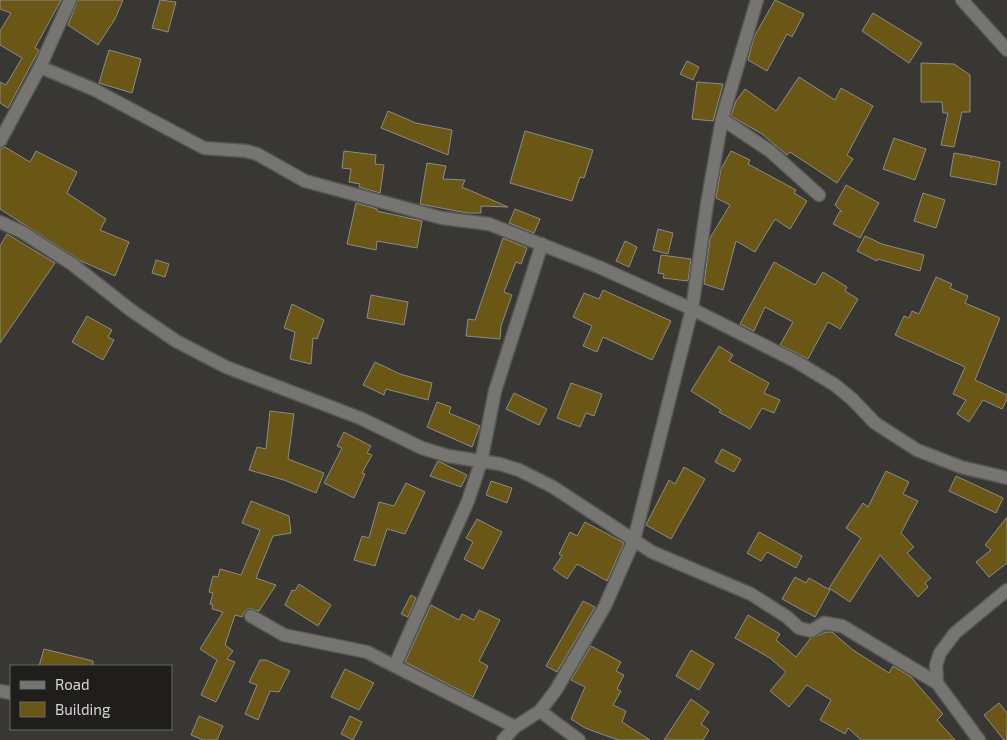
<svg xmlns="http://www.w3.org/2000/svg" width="1007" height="740" font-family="'Exo 2',sans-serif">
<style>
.building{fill:#6a5716;stroke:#8c8b87}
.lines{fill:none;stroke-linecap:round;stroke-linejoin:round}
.minor-casing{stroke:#565653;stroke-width:15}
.minor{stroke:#767571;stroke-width:12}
</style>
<rect width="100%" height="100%" fill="#383733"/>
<path class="building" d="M0,0H61L35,48L39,50L8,108L0,103V82L6,85L22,58L0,45V31L11,13L0,9Z
M78,0H123L115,19L98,45L68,25Z
M160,0L176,2L168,32L152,28Z
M775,0L804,14L792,37L787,34L767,71L748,60L754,37Z
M873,13L922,43L909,63L862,31Z
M109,50L141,59L132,93L99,83Z
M687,61L699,67L693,80L680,74Z
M921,63L954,64L970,75V112H962L954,147L941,145L948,113H943L942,102H921Z
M799,77L835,100L841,88L873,106L847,155L853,159L837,183L790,152L787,155L762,134L731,116L736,101L745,89L776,111Z
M697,82L723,84L713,121L692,119Z
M388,111L416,123L452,130L448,155L381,128Z
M525,131L593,150L584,178L580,177L572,201L510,183Z
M894,138L926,149L915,180L883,169Z
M5,147L30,162L36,151L77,172L67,193L106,219L100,230L129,242L115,276L81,261L0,209V149Z
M344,151L376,155L375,164L384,165L380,193L359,187L360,184L349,182L351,169L342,168Z
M731,151L750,160L748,164L796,190L794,193L807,201L790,229L775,219L755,252L736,241L723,290L704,284L710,238L730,205L716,198L721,169Z
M954,153L971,156V158L972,156L1000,162L996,185L950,176Z
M427,163L446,166L443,179L465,180L462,187L508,207L481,206V213H467L420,204Z
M846,185L879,203L860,238L833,224L840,211L842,212L835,205Z
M923,193L945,200L936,228L914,221Z
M356,203L377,209V211L422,221L417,248L377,241L376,250L347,244Z
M515,209L540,219L534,233L509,223Z
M658,229L673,233L668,254L653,250Z
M7,234L55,263L0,343V246Z
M865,236L882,244L924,255L920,271L878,259L877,261L857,251Z
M503,238L527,248L521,264L516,262L504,292L512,295L501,326L500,339L466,336L468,319L475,320Z
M625,241L637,247L629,267L616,261Z
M661,255L691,259L688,281L663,278L664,274L658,273Z
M156,260L169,264L165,277L152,273Z
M774,262L815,285L823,272L847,287L845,291L858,299L840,329L828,322L808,359L780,345L793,322L765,307L754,331L740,324Z
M936,277L952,284L950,288L968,296L965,303L1000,318L975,380L1007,395V399L1002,409L983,400L969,422L957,414L966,400L953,394L965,367L895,335L904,316L909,318L912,311L919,314Z
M603,290L671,321L652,360L603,337L597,352L583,346L592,326L573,317L584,293L599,299Z
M371,295L408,302L404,325L367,318Z
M292,304L324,320L317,339L313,338L311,364L290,359L295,332L284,328Z
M87,316L112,330L108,337L114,340L103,360L72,342Z
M719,346L733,355L729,361L769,383L764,393L780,400L774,413L762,408L750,429L719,412L721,410L691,391Z
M375,362L400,374L432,383L428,400L386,389L384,395L363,385Z
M571,383L602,394L594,416L586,413L580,427L557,418Z
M514,393L547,409L539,425L506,409Z
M437,402L451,407L449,413L480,426L472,447L427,427Z
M270,411L294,414L288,459L324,473L316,493L284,480L249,470L257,447L266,449Z
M344,432L371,446L367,453L372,455L362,473L365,474L354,498L324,483L342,448L337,446Z
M722,449L741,459L734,472L715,462Z
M438,461L467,475L461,487L430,476Z
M684,467L705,479L671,539L646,525L669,480L675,484Z
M886,471L909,482L903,494L918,501L901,533L914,547L907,553L931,578L925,583L928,587L918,597L880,555L850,602L829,588L861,538L846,528L863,503L868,507Z
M956,476L1003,498L996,513L949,491Z
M491,481L512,488L507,503L486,495Z
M406,483L425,492L405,534L387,529L375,566L354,560L362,536L369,538L379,502L394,506Z
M251,501L289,516L291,533L273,536L256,578L276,585L259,611L250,608L244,612L242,617L235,615L225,645L233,651L227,659L235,662L216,702L201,695L217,660L200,649L223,612L212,609L213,605L210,604L213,593L209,592L213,576L218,577L220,569L241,575L260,530L242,523Z
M1007,517V563L989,577L976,562L991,550L985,545Z
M477,519L502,532L483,569L464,559L473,542L466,538Z
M585,522L624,543L607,581L577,564L567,579L553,569L562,556L559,554L570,532L577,536Z
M759,532L802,556L796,568L767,552L761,561L747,553Z
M795,577L806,583L809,578L830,590L815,617L782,599Z
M299,584L331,605L318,626L285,605L292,590L295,591Z
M411,595L416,598L408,617L401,614Z
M583,601L595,607L557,672L546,666Z
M431,605L459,620L462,614L474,620L479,610L500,620L479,661L488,666L473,697L405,662Z
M748,615L780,634L776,640L796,657L810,639L826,632H832L853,650L889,673L893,666L911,677L943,714L937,720L955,740H861L848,728L845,734L820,720L831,700L807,685L789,707L770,691L786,672L770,658L735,638Z
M591,646L621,662L616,671L624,675L617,689L621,691L613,705L626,711L622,722L650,740H618L585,728L571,719L585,687L571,680Z
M44,649L93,661V666H39Z
M691,650L714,664L699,690L676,676Z
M260,660H266L290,671L279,692L270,691L258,720L245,714L257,685L249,682Z
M345,669L374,683L359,710L331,697Z
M691,699L709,712L701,724L709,730L703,740H664Z
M999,703L1007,713V740H1004L984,715Z
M199,716L223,726L217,740H203L191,735Z
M350,716L362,722L353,740L341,734Z"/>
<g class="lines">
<g class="minor-casing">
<path id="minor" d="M962,0L1007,50
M40,67L93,89L204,148L246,151L257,154L305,181L442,218L489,224L599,267L692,309L797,362L835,385L852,399L875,423L917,450L961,467L1007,478
M722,119L770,151L819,195
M0,141L40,67L70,0
M0,222L22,232L72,264L132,311L176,341L226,367L360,418L422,448L448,456L500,464L519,470L553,487L652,552L751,594L787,617L799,628L811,631L824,623L842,626L937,683
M251,616L284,635L367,652L515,727
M395,665L468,501L481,462L495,391L542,244
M0,691L11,693
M540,711L579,740
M503,740L515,727L540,711L556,690L605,606L634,540L692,309L707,204L722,119L757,0
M979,740L937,683L936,665L940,653L955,633L1007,590"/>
</g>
<use href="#minor" class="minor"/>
</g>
<rect x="10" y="665" width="162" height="65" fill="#1f1e1d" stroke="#696867"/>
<rect x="20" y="681" width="25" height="8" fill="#767571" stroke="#696867"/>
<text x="55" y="690" font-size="15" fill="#d8d7d5">Road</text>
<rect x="20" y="702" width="25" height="15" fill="#6a5716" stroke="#696867"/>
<text x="55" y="715" font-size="15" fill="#d8d7d5">Building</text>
</svg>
